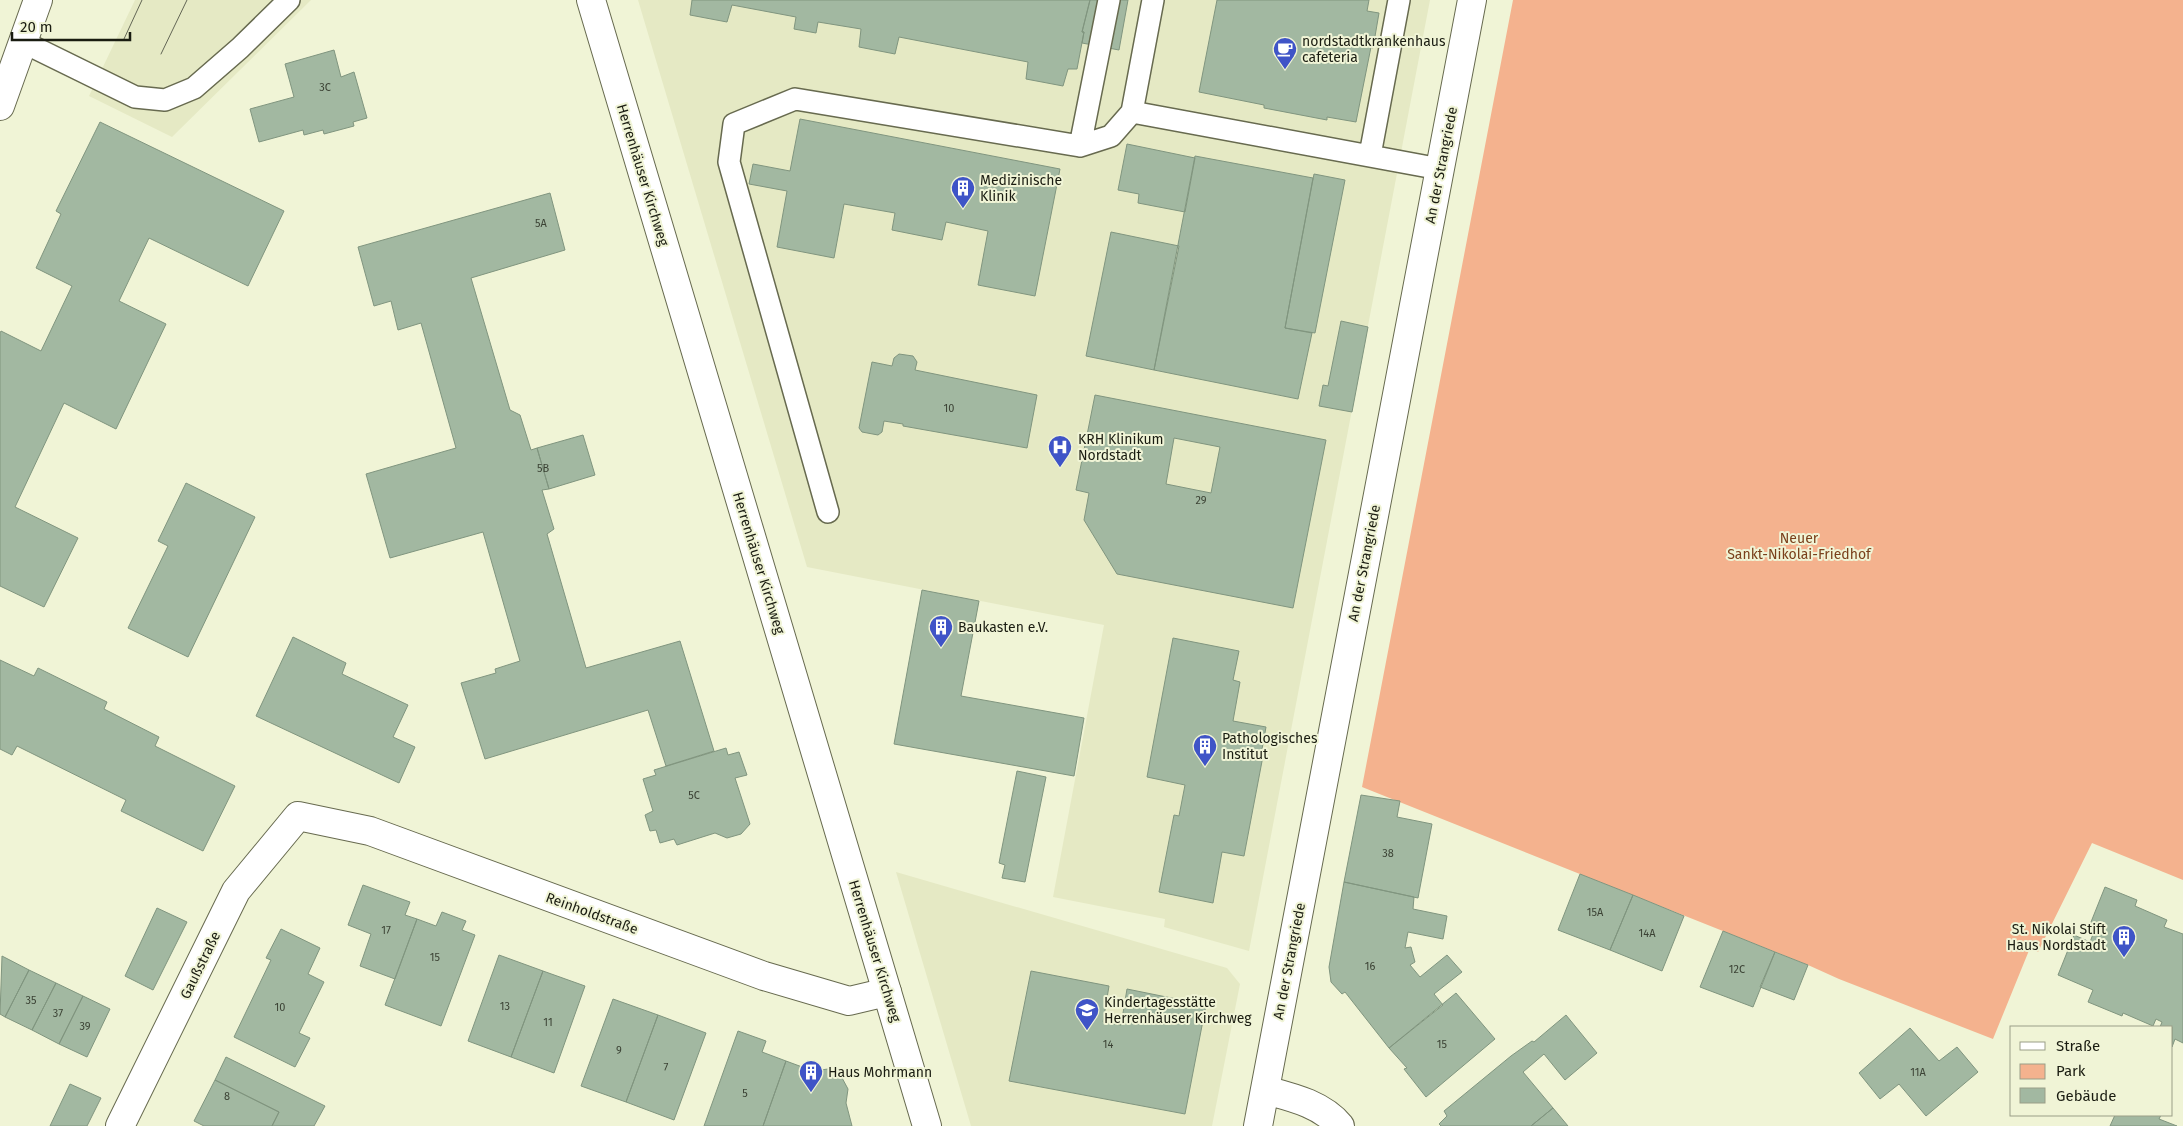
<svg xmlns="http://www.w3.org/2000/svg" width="2183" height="1126" font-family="'Fira Sans',sans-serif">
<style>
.built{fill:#e5e9c4}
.green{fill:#f4b28e}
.building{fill:#a2b8a1;stroke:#80957f;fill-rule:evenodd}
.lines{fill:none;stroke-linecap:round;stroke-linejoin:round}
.service-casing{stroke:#676a4f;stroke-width:24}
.minor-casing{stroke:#676a4f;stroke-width:30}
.tertiary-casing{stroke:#676a4f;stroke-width:30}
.service{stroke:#fff;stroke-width:21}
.minor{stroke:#fff;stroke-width:28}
.tertiary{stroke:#fff;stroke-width:28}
.tram{stroke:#636655;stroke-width:1}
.labels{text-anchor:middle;stroke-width:4;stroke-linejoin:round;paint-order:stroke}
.number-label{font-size:11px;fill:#3c4335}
.poi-label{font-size:14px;fill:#1a1c11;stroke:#f0f4d6;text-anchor:start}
.street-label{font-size:14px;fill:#1a1c11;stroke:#f0f4d6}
.park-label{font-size:14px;fill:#7a401b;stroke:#f0f4d6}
</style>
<rect width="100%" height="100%" fill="#f0f4d6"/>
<path class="built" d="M135,0H311L172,137L89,96Z
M638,0H1430L1249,951L1164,927L1165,919L1053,897L1104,625L807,567Z
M896,872L1227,968L1240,984L1212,1126H971Z"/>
<path class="green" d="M1513,0H2183V880L2092,843L2038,952L2030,948L1993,1039L1839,979L1808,965L1362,787Z"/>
<path class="building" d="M692,0H1090L1082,32H1084L1077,69H1068L1063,86L1026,79L1028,62L899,37L895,54L859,47L861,29L818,22L816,33L794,29L796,17L732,5L727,22L690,15Z
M1090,0H1128L1119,50L1082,43L1084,32H1082Z
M1217,0H1369L1367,11L1379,13L1373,48L1371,47L1356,122L1327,117V120L1264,108V105L1199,92Z
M334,50L341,77L354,72L367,118L353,122L354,126L324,134L323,130L304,135L303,130L259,142L250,109L294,97L285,64Z
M800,119L1060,169L1035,296L978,285L988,231L946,222L942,240L892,230L895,213L844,204L834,258L777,247L787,191L749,184L753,164L790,171Z
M100,122L284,211L248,286L149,238L119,301L166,324L116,429L64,403L15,507L78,538L44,607L0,586V333L1,331L41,351L72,286L36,268L61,214L56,211Z
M1127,144L1195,158L1185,212L1138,203L1139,194L1118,190Z
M1195,156L1313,178L1285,328L1312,333L1298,399L1154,370Z
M1314,174L1345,180L1315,333L1285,328Z
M550,193L565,250L471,278L510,410L520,415L531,450L537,448L549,489L542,490L554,529L547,534L586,668L680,641L714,751L666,766L648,710L485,759L461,683L496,673L495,669L520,661L483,532L390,558L366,474L456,448L421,323L398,330L391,301L374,306L358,247Z
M1111,232L1179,246L1154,370L1086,356Z
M1341,321L1368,327L1352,412L1319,406L1323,385L1328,386Z
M899,354L913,356L917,362L915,370L1037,395L1027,448L903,426V424L884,421L882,432L878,435L862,432L859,428L872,362L892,366L894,358Z
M1095,395L1326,440L1293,608L1117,574L1084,520L1089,493L1076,490ZM1174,438L1220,447L1211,493L1166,484Z
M583,435L595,475L549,489L537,448Z
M186,483L255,517L188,657L128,628L168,546L158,541Z
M922,590L979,601L961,696L1084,718L1074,776L894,744Z
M293,637L346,663L342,674L408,705L393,737L415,747L399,783L256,716Z
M1173,638L1239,651L1233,680L1240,682L1233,721L1266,727L1261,755L1263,756L1244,856L1222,852L1213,903L1159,892L1174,815L1179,816L1185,785L1147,777Z
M0,660L34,676L38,668L107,702L104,709L159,737L155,746L235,786L203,851L121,811L126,800L17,746L12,755L0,749Z
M726,748L728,755L739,752L747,775L735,778L750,824L741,834L727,838L715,833L677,845L674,839L660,843L656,830L650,831L645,815L653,811L643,779L656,775L654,770Z
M1017,771L1046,777L1025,882L1002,878L1005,865L999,863Z
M1361,795L1400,801L1397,817L1432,824L1418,898L1344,882Z
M1580,874L1633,895L1610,950L1558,930Z
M1344,882L1414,897L1413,909L1447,916L1443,939L1408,932L1405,948L1411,947L1415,962L1410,965L1420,977L1447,955L1462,972L1434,994L1443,1005L1389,1048L1345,992L1342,994L1331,982L1329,967Z
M363,885L410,902L405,915L417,919L395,979L360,966L371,934L348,925Z
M2105,887L2137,900L2135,906L2167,920L2164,927L2183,934V1043L2175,1039L2172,1047V1027H2160L2162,1022L2156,1019L2153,1026L2123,1013L2122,1016L2088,1002L2093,990L2058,975L2074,935L2090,942L2095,929L2089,927Z
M1633,895L1684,916L1662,971L1610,950Z
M157,908L187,922L153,990L125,976Z
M442,912L466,921L462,930L475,935L441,1026L385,1005L417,919L436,926Z
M281,929L320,948L308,974L324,982L299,1033L310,1038L295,1067L234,1037L271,960L266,958Z
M1723,931L1775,952L1753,1007L1700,987Z
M1775,952L1808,965L1794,1000L1760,987Z
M499,955L543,971L511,1057L468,1041Z
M2,956L29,970L5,1017L0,1014Z
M29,970L56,983L32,1030L5,1017Z
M543,971L585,986L554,1073L511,1057Z
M1031,971L1109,986L1103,1022L1121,1025L1127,989L1206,1005L1185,1114L1009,1081Z
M56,983L83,996L59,1044L32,1030Z
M1456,993L1495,1039L1426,1097L1404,1069L1407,1068L1389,1048Z
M83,996L110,1009L87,1057L59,1044Z
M613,999L658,1015L626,1102L581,1086Z
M658,1015L706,1033L674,1120L626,1102Z
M1566,1015L1597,1053L1565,1080L1544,1054L1523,1072L1553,1108L1531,1126H1441L1439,1124L1447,1116L1444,1111L1511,1056L1532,1041L1534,1042Z
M1910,1028L1939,1061L1957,1047L1978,1072L1926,1116L1899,1084L1880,1099L1859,1073Z
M738,1031L766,1041L762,1052L786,1061L763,1126H704Z
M226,1057L325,1106L314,1126H272L279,1112L215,1080Z
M786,1061L813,1071L828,1069L841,1076L848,1089L846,1103L852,1126H763Z
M215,1080L279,1112L272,1126H204L194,1121Z
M70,1084L101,1098L87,1126H50Z
M1553,1108L1568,1126H1531Z
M2115,1115H2161L2159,1119L2177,1126H2110Z"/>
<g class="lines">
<g class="service-casing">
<path id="service" d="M1153,0L1132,112L1440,169
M23,42L135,97L165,100L194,88L240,48L289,0
M1080,146L1109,0
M1370,155L1399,0
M828,512L729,162L734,124L795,99L1080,146L1111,136L1132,112"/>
</g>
<g class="minor-casing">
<path id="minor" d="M1265,1090C1291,1097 1322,1104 1340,1126
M120,1126L236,891L298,816L370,831L764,976L849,1001L887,992
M1258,1126L1472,0"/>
</g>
<g class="tertiary-casing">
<path id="tertiary" d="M591,0L927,1126
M0,106L38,0"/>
</g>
<use href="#service" class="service"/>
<use href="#minor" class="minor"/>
<use href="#tertiary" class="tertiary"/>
<path class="tram" d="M124,39L142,0
M161,54L187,0"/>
</g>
<defs>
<g id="cafe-pin" transform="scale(1.25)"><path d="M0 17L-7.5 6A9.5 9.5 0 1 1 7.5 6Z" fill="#3f54c7" stroke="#f0f4d6"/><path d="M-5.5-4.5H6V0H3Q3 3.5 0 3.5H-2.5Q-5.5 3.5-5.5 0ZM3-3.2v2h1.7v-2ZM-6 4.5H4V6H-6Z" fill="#fff"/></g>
<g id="building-pin" transform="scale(1.25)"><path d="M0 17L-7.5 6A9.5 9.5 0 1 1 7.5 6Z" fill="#3f54c7" stroke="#f0f4d6"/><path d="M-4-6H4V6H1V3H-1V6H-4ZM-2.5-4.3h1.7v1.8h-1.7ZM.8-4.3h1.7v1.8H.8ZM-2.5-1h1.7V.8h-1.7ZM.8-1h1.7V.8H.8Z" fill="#fff"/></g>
<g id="hospital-pin" transform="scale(1.25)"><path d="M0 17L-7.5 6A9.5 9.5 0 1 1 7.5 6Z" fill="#3f54c7" stroke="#f0f4d6"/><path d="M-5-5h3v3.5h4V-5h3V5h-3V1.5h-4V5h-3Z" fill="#fff"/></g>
<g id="school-pin" transform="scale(1.25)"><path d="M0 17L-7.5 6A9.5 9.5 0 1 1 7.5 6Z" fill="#3f54c7" stroke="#f0f4d6"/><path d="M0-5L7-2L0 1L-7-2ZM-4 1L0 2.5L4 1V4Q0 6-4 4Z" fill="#fff"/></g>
</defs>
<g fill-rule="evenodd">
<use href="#cafe-pin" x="1285" y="49"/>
<use href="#building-pin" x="963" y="188"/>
<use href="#hospital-pin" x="1060" y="447"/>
<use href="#building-pin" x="941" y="627"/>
<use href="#building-pin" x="1205" y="746"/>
<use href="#building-pin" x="2124" y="937"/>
<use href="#school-pin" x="1087" y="1010"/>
<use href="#building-pin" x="811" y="1072"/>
</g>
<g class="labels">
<g class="number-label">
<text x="325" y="91">3C</text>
<text x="541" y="227">5A</text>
<text x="949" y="412">10</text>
<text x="543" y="472">5B</text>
<text x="1201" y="504">29</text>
<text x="694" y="799">5C</text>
<text x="1388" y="857">38</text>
<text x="1595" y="916">15A</text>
<text x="386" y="934">17</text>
<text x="1647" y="937">14A</text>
<text x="435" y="961">15</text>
<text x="1370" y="970">16</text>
<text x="1737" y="973">12C</text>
<text x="31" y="1004">35</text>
<text x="505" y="1010">13</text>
<text x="280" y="1011">10</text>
<text x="58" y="1017">37</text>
<text x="548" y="1026">11</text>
<text x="85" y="1030">39</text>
<text x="1108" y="1048">14</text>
<text x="1442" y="1048">15</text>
<text x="619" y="1054">9</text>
<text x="666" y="1071">7</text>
<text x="1918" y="1076">11A</text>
<text x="745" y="1097">5</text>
<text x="227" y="1100">8</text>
</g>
<g class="poi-label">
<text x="1302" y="46">nordstadtkrankenhaus<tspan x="1302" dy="16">cafeteria</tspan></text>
<text x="980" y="185">Medizinische<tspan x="980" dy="16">Klinik</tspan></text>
<text x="1078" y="444">KRH Klinikum<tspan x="1078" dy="16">Nordstadt</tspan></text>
<text x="958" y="632">Baukasten e.V.</text>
<text x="1222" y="743">Pathologisches<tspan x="1222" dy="16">Institut</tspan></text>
<text x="2106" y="934" text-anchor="end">St. Nikolai Stift<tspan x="2106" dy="16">Haus Nordstadt</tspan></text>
<text x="1104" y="1007">Kindertagesstätte<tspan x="1104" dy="16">Herrenhäuser Kirchweg</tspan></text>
<text x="828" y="1077">Haus Mohrmann</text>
</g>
<g class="street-label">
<text transform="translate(1441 165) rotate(-79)" y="5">An der Strangriede</text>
<text transform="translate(643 175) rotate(73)" y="5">Herrenhäuser Kirchweg</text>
<text transform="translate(759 563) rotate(73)" y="5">Herrenhäuser Kirchweg</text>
<text transform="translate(1364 563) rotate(-79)" y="5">An der Strangriede</text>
<text transform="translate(592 913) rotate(20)" y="5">Reinholdstraße</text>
<text transform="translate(875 951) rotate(73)" y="5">Herrenhäuser Kirchweg</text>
<text transform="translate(1289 961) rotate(-79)" y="5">An der Strangriede</text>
<text transform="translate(200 965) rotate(-64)" y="5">Gaußstraße</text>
</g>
<g class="park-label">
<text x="1799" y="543">Neuer<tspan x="1799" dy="16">Sankt-Nikolai-Friedhof</tspan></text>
</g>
</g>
<rect x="2010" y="1026" width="162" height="90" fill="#f0f4d6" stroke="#9a9e87"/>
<rect x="2020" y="1042" width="25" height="8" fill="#ffffff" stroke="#9a9e87"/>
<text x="2056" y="1051" font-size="15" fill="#1a1c11">Straße</text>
<rect x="2020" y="1064" width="25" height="15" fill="#f4b28e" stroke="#9a9e87"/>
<text x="2056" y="1076" font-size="15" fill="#1a1c11">Park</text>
<rect x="2020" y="1088" width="25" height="15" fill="#a2b8a1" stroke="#9a9e87"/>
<text x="2056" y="1101" font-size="15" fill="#1a1c11">Gebäude</text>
<path d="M12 32v8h118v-8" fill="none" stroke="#1a1c11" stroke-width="2.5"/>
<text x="20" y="32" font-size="15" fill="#1a1c11" stroke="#f0f4d6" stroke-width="4" paint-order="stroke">20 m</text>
</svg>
